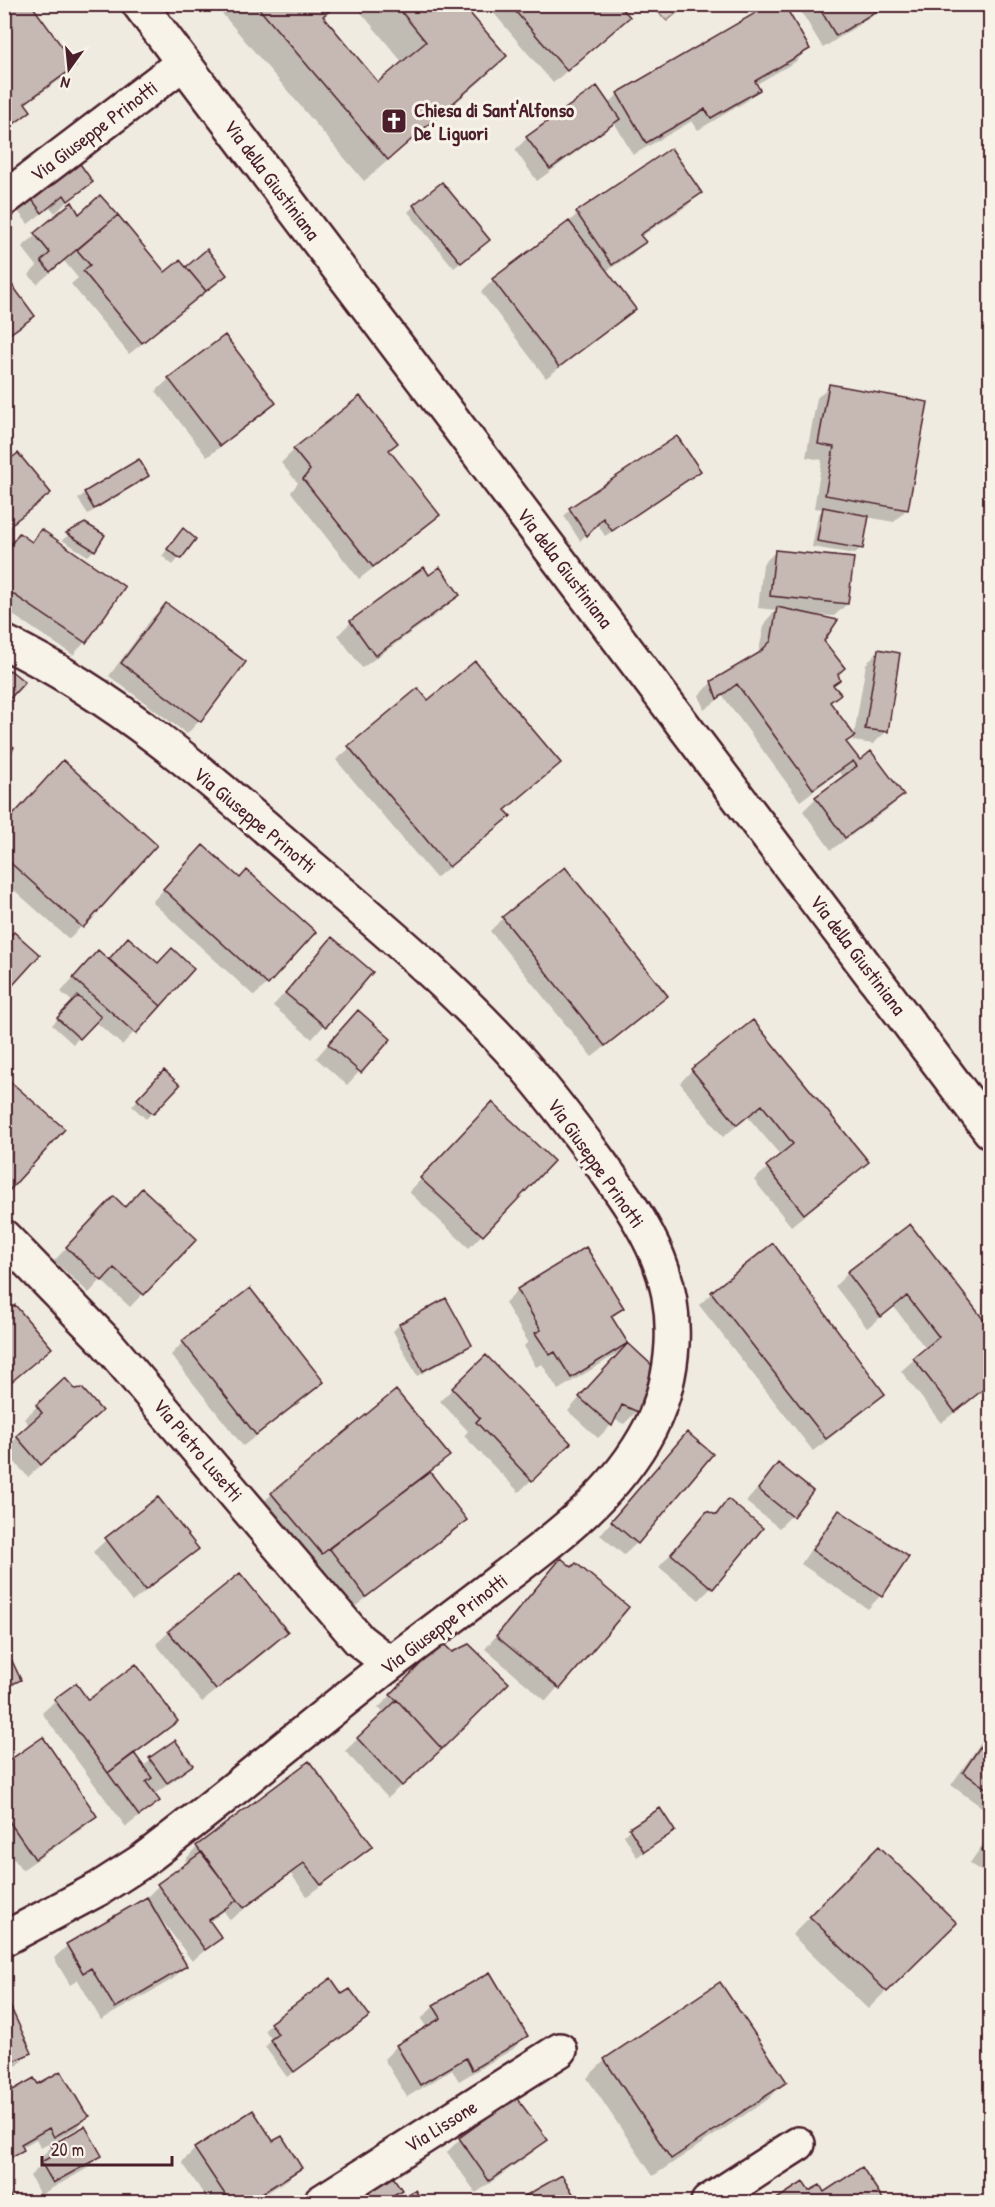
<svg xmlns="http://www.w3.org/2000/svg" width="995" height="2207" font-family="'Patrick Hand',sans-serif">
<style>
.green{fill:#d8cdc6;stroke:#917678;stroke-width:1.5}
.shadow{fill:#0003}
.building{fill:#c6b8b3;stroke:#4a1f2b;stroke-width:1.5}
.lines{fill:none;stroke-linecap:round;stroke-linejoin:round}
.minor-casing{stroke:#4a1f2b;stroke-width:38}
.tertiary-casing{stroke:#4a1f2b;stroke-width:38}
.minor{stroke:#f7f3e8;stroke-width:33}
.tertiary{stroke:#f7f3e8;stroke-width:33}
.labels{text-anchor:middle;stroke-width:6;stroke-linejoin:round;paint-order:stroke}
.poi-label{font-size:20px;font-weight:bold;fill:#4a1f2b;stroke:#f7f3e8;text-anchor:start}
.street-label{font-size:20px;fill:#4a1f2b;stroke:#f7f3e8}
</style>
<rect width="100%" height="100%" fill="#f0ebe0"/>
<filter id="ink" filterUnits="userSpaceOnUse"><feTurbulence type="fractalNoise" baseFrequency=".0167" numOctaves="2"/><feDisplacementMap in="SourceGraphic" scale="12" xChannelSelector="R" yChannelSelector="G"/><feConvolveMatrix kernelMatrix="1 2 1 2 8 2 1 2 1" color-interpolation-filters="sRGB"/></filter>
<g filter="url(#ink)">
<path class="green" d="M651,5H686L667,21Z"/>
<path class="shadow" d="M4,4L74,66L61,79L24,105L29,111L4,132Z
M214,4H339L323,18L378,84L403,63L354,4H460L505,56L483,79L364,181Z
M486,4H616L628,17L553,83Z
M802,4H891L823,48L799,8Z
M808,49L795,62L755,85L758,90L745,102L698,130L692,121L633,155L614,122L605,131L537,181L515,150L527,138L608,105L618,94Z
M91,181L55,213L50,207L28,224L18,211L31,198Z
M700,193L687,206L640,237L644,242L631,255L605,272L634,309L621,321L546,378L481,292L493,280L565,226L577,214Z
M100,197L165,274L185,269L207,251L225,275L212,288L129,354L71,284L78,278L64,261L37,284L29,275L37,266L22,247L72,204L78,216Z
M414,206L482,246L454,268L408,212Z
M4,276L33,316L4,340Z
M169,379L274,403L262,415L207,457L156,391Z
M829,386L906,510L894,522L867,517L861,548L855,554L812,547L818,515L823,509L814,508L822,460L806,457L817,398Z
M676,438L693,477L605,536L597,523L580,541L564,516L570,510Z
M294,450L388,451L438,514L426,527L359,579L291,492L298,483L281,463Z
M4,461L49,493L4,531Z
M138,461L147,476L141,482L88,514L78,499L85,493Z
M85,524L94,550L88,556L62,540Z
M41,531L85,642L73,655L4,609V551L19,535L30,542Z
M177,537L194,539L173,565L162,556Z
M775,552L847,604L834,616L818,615L822,642L839,680L832,686L839,694L829,704L853,736L846,743L860,762L902,795L889,808L831,850L803,811L816,798L844,778L839,772L800,801L723,696L704,710L699,695L712,682L758,655L765,622L776,610L758,608L763,564Z
M423,569L429,577L458,595L445,608L362,668L338,635L351,622Z
M166,605L244,662L199,721L187,734L109,676L153,617Z
M878,651L886,732L873,744L853,741L866,664Z
M418,690L428,702L559,763L504,811L496,828L436,878L336,760Z
M4,826L82,926L69,939L4,881Z
M191,860L267,984L254,996L152,902Z
M564,869L666,996L654,1008L592,1057L490,931L503,918Z
M332,939L371,972L312,1039L273,1006Z
M4,944L12,984L6,990L4,988Z
M116,952L157,965L192,969L122,1045L95,1021L73,1044L52,1025L74,1003L61,992L85,964L108,960Z
M753,1022L867,1162L854,1175L791,1226L754,1180L781,1156L748,1117L723,1137L680,1083L692,1070Z
M345,1025L389,1039L347,1085L316,1058Z
M158,1078L178,1085L146,1119L132,1106Z
M480,1117L552,1161L469,1248L409,1192Z
M125,1208L195,1239L130,1307L101,1280L89,1293L54,1261L101,1211Z
M909,1226L990,1331V1385L941,1423L901,1371L926,1349L894,1307L867,1328L835,1286L848,1273Z
M586,1249L622,1308L611,1319L627,1344L655,1370L637,1411L624,1424L613,1419L611,1425L598,1438L568,1411L620,1352L558,1390L542,1364L536,1367L524,1346L528,1342L505,1303L518,1290Z
M712,1293L883,1394L871,1406L813,1451L699,1305Z
M446,1300L470,1345L464,1351L417,1376L393,1331L399,1325Z
M183,1342L322,1382L309,1395L243,1446L171,1355Z
M486,1357L569,1443L519,1492L464,1436L468,1431L440,1401Z
M65,1380L87,1423L28,1477L4,1450L30,1426L24,1419Z
M675,1447L637,1543L624,1555L600,1535Z
M448,1456L429,1474L465,1520L452,1533L353,1608L315,1560L308,1566L259,1506L272,1494Z
M778,1465L791,1516L779,1528L746,1502Z
M158,1499L197,1548L184,1561L132,1602L93,1552L106,1540Z
M728,1501L712,1587L699,1600L659,1567L707,1513L714,1516Z
M839,1512L907,1557L880,1596L868,1609L801,1564L827,1525Z
M561,1560L627,1607L546,1701L485,1649Z
M169,1632H286L274,1645L202,1702L156,1644Z
M442,1645L452,1654L507,1683L388,1798L345,1751L385,1713L378,1708Z
M4,1648L19,1680L4,1694Z
M76,1685L88,1702L176,1721L164,1733L134,1755L142,1767L175,1742L191,1765L179,1777L153,1795L158,1801L126,1827L42,1713L55,1701Z
M990,1730V1813L951,1785Z
M4,1766L95,1816L83,1828L22,1870L4,1845Z
M630,1829L673,1831L637,1857L624,1835Z
M990,1834V1878L970,1863Z
M371,1846L358,1858L307,1896L291,1874L230,1920L224,1911L209,1922L220,1938L192,1961L158,1915L156,1916L185,1966L173,1979L101,2020L78,1980L70,1985L54,1958L67,1946L146,1898L158,1886L189,1864L185,1860L197,1847Z
M879,1848L954,1923L868,2009L792,1935Z
M990,1980V2000L982,1988Z
M4,1996L30,2052L18,2065L4,2071Z
M434,2006L526,2036L513,2049L459,2081L452,2070L407,2097L384,2059L397,2046L427,2028L421,2019Z
M368,2016L287,2077L265,2047L272,2040L265,2030L271,2024Z
M605,2060L785,2082L767,2100L653,2176L587,2078Z
M37,2086L88,2116L76,2129L41,2148L36,2139L21,2148L22,2150L4,2165V2096Z
M516,2099L546,2139L533,2152L476,2193L447,2152L460,2139Z
M273,2143L300,2168L287,2180L253,2202H209L182,2162L195,2149Z
M52,2146L100,2155L88,2168L40,2195L30,2176L42,2164L39,2159Z
M862,2170L883,2202H775L803,2185L808,2193L824,2194Z
M562,2177L577,2202H517Z
M400,2190L387,2202H354L365,2192Z"/>
<path class="building" d="M4,4H31L76,66L25,103L31,111L11,126L4,117Z
M255,4H337L323,16L378,82L426,42L395,4H462L507,56L388,160Z
M509,4H618L630,17L567,71Z
M771,4H784L810,49L755,81L760,90L711,118L705,109L646,143L617,93Z
M817,4H888L836,36Z
M597,86L620,119L550,169L526,137Z
M671,148L702,193L640,235L646,242L612,265L576,212Z
M78,161L93,182L68,201L64,195L42,213L30,197Z
M442,182L490,240L461,263L413,205Z
M100,195L118,215L50,272L41,261L50,253L34,233L72,202L79,214Z
M118,215L165,272L180,260L206,291L142,343L83,271L90,265L77,250Z
M569,221L636,309L559,367L492,279Z
M207,249L227,275L206,291L186,267Z
M4,274L35,316L4,338Z
M225,335L276,403L220,446L168,378Z
M829,384L928,402L908,510L825,495L834,447L818,444Z
M360,396L398,443L389,450L440,515L373,567L303,479L310,470L293,449Z
M677,436L701,471L612,531L603,518L587,536L569,508Z
M18,453L51,493L4,530V459L9,460Z
M139,459L149,476L94,509L84,492Z
M823,507L869,516L863,549L817,541Z
M85,523L105,535L95,551L66,533Z
M183,528L196,539L181,559L167,549Z
M41,529L125,587L86,643L4,588V554L19,533L32,542Z
M775,550L854,558L848,604L770,596Z
M424,567L429,575L440,567L460,595L375,656L350,621Z
M166,603L246,662L201,722L121,663Z
M777,607L838,620L824,641L845,668L838,674L840,680L833,685L841,694L830,702L855,736L846,742L860,760L871,751L904,795L845,838L815,797L857,766L853,761L813,789L737,684L717,699L711,681L759,653L771,641Z
M878,649L900,653L888,732L865,729Z
M475,661L561,763L505,810L511,816L449,867L348,746L418,688L428,700Z
M10,670L25,682L4,705V676Z
M4,742L14,747L4,766Z
M63,760L157,845L83,928L4,857V825Z
M203,845L240,878L247,870L316,932L268,985L163,889Z
M565,867L668,996L605,1046L502,917Z
M14,932L40,955L13,985L4,977V942Z
M128,937L158,963L172,948L194,969L161,1006L109,959Z
M332,937L373,972L326,1027L285,993Z
M98,950L161,1006L136,1034L73,978Z
M78,996L101,1017L80,1039L57,1018Z
M358,1010L391,1039L361,1073L328,1044Z
M753,1020L869,1162L804,1214L766,1166L793,1144L762,1105L737,1125L691,1069Z
M164,1070L180,1085L153,1114L137,1099Z
M4,1076L65,1129L7,1193L4,1191Z
M492,1102L554,1161L483,1236L420,1178Z
M142,1188L197,1239L144,1295L114,1268L102,1281L66,1247L114,1196L125,1207Z
M910,1224L990,1328V1384L955,1412L913,1358L939,1337L907,1296L881,1317L847,1272Z
M773,1243L885,1394L826,1439L711,1292Z
M586,1247L624,1308L611,1316L628,1343L571,1378L555,1352L550,1355L535,1333L541,1330L517,1289Z
M250,1288L324,1382L256,1435L182,1341Z
M446,1298L472,1345L423,1371L399,1324Z
M15,1305L52,1348L4,1388V1314Z
M628,1343L657,1370L638,1412L622,1405L612,1426L579,1397Z
M486,1355L571,1443L532,1481L476,1422L480,1418L452,1388Z
M65,1378L75,1389L82,1388L102,1411L41,1465L16,1436L42,1413L36,1405Z
M396,1390L450,1456L322,1554L271,1493Z
M687,1432L713,1454L638,1544L611,1521Z
M778,1463L813,1491L793,1517L758,1489Z
M430,1472L467,1520L366,1597L329,1548Z
M158,1497L199,1549L145,1590L105,1538Z
M728,1499L763,1528L713,1589L671,1554L707,1511L716,1515Z
M839,1510L909,1557L882,1597L812,1550Z
M561,1558L572,1567L576,1563L629,1607L560,1689L496,1636Z
M240,1573L288,1632L216,1690L168,1631Z
M442,1642L452,1652L469,1644L509,1683L442,1749L397,1700L390,1695Z
M4,1644L21,1680L4,1688Z
M136,1664L178,1721L108,1773L54,1699L76,1683L88,1700Z
M397,1700L442,1749L402,1786L357,1738Z
M990,1732V1791L963,1772Z
M43,1737L97,1816L35,1859L4,1814V1764Z
M175,1740L193,1765L167,1783L149,1758Z
M134,1753L152,1778L146,1782L160,1801L139,1816L108,1773Z
M309,1761L373,1846L321,1885L304,1863L244,1908L196,1846Z
M660,1808L675,1831L644,1852L629,1828Z
M990,1837V1856L982,1850Z
M879,1846L957,1923L887,1992L809,1916Z
M202,1852L237,1900L209,1920L222,1938L205,1950L157,1884Z
M147,1897L187,1966L115,2008L91,1968L83,1973L66,1944Z
M490,1972L528,2036L472,2070L466,2058L420,2085L396,2045L441,2018L433,2005Z
M331,1978L342,1994L350,1989L370,2016L294,2072L270,2040L278,2034L270,2023Z
M720,1982L787,2082L671,2159L604,2059Z
M4,1993L32,2053L4,2065Z
M61,2071L85,2112L90,2116L54,2137L49,2128L21,2144L24,2150L4,2161V2095L34,2078L38,2084Z
M516,2097L548,2140L489,2181L459,2138Z
M253,2110L273,2141L282,2136L302,2168L248,2202H230L194,2148Z
M85,2126L102,2156L53,2183L41,2162L56,2154L51,2145Z
M862,2167L885,2202H772L803,2182L809,2191L820,2185L824,2192Z
M391,2174L402,2190L382,2202H372L364,2190Z
M562,2175L578,2202H514Z
M4,2187L14,2202H4Z
M415,2190L423,2202H396Z"/>
<g class="lines">
<g class="minor-casing">
<path id="minor" d="M4,199L183,63
M4,642C118,697 215,783 309,865C383,928 458,991 522,1063C547,1092 570,1122 593,1153C617,1186 642,1219 658,1258C680,1312 676,1376 650,1428C617,1492 559,1536 503,1578C466,1607 428,1635 391,1663C307,1728 227,1797 142,1861L100,1888L4,1939
M4,1237L105,1341L359,1640L390,1664
M321,2202L560,2050
M708,2202L798,2144"/>
</g>
<g class="tertiary-casing">
<path id="tertiary" d="M139,4L990,1131"/>
</g>
<use href="#minor" class="minor"/>
<use href="#tertiary" class="tertiary"/>
</g>
</g>
<defs>
<g id="church-square" transform="scale(1.35)"><rect x="-9" y="-9" width="18" height="18" rx="4" fill="#4a1f2b" stroke="#f7f3e8"/><path d="M-1.2-6h2.4v3.5h3.3v2.4h-3.3V6h-2.4V-.1h-3.3v-2.4h3.3Z" fill="#fff"/></g>
</defs>
<g fill-rule="evenodd">
<use href="#church-square" x="394" y="121"/>
</g>
<g class="labels">
<g class="poi-label">
<text x="414" y="117">Chiesa di Sant'Alfonso<tspan x="414" dy="23">De' Liguori</tspan></text>
</g>
<g class="street-label">
<text transform="translate(94 131) rotate(-37)" y="7">Via Giuseppe Prinotti</text>
<text transform="translate(272 180) rotate(53)" y="7">Via della Giustiniana</text>
<text transform="translate(565 568) rotate(53)" y="7">Via della Giustiniana</text>
<text transform="translate(255 820) rotate(40)" y="7">Via Giuseppe Prinotti</text>
<text transform="translate(858 955) rotate(53)" y="7">Via della Giustiniana</text>
<text transform="translate(596 1163) rotate(55)" y="7">Via Giuseppe Prinotti</text>
<text transform="translate(198 1450) rotate(50)" y="7">Via Pietro Lusetti</text>
<text transform="translate(444 1624) rotate(-37)" y="7">Via Giuseppe Prinotti</text>
<text transform="translate(441 2126) rotate(-32)" y="7">Via Lissone</text>
</g>
</g>
<rect width="995" height="2207" fill="none" stroke="#f7f3e8" stroke-width="24"/>
<rect x="12" y="12" width="971" height="2183" fill="none" stroke="#4a1f2b" stroke-width="2" filter="url(#ink)"/>
<g transform="translate(69 69) rotate(195)" stroke="#f7f3e8" stroke-width="4.5" paint-order="stroke">
<path d="M0-4.5L10 22L0 15L-10 22Z" fill="#4a1f2b"/>
<text y="-9" font-size="16" font-weight="bold" text-anchor="middle" fill="#4a1f2b">N</text>
</g>
<path d="M42 2156v9h130v-9" fill="none" stroke="#4a1f2b" stroke-width="3"/>
<text x="51" y="2156" font-size="18" fill="#4a1f2b" stroke="#f7f3e8" stroke-width="4.5" paint-order="stroke">20 m</text>
</svg>
